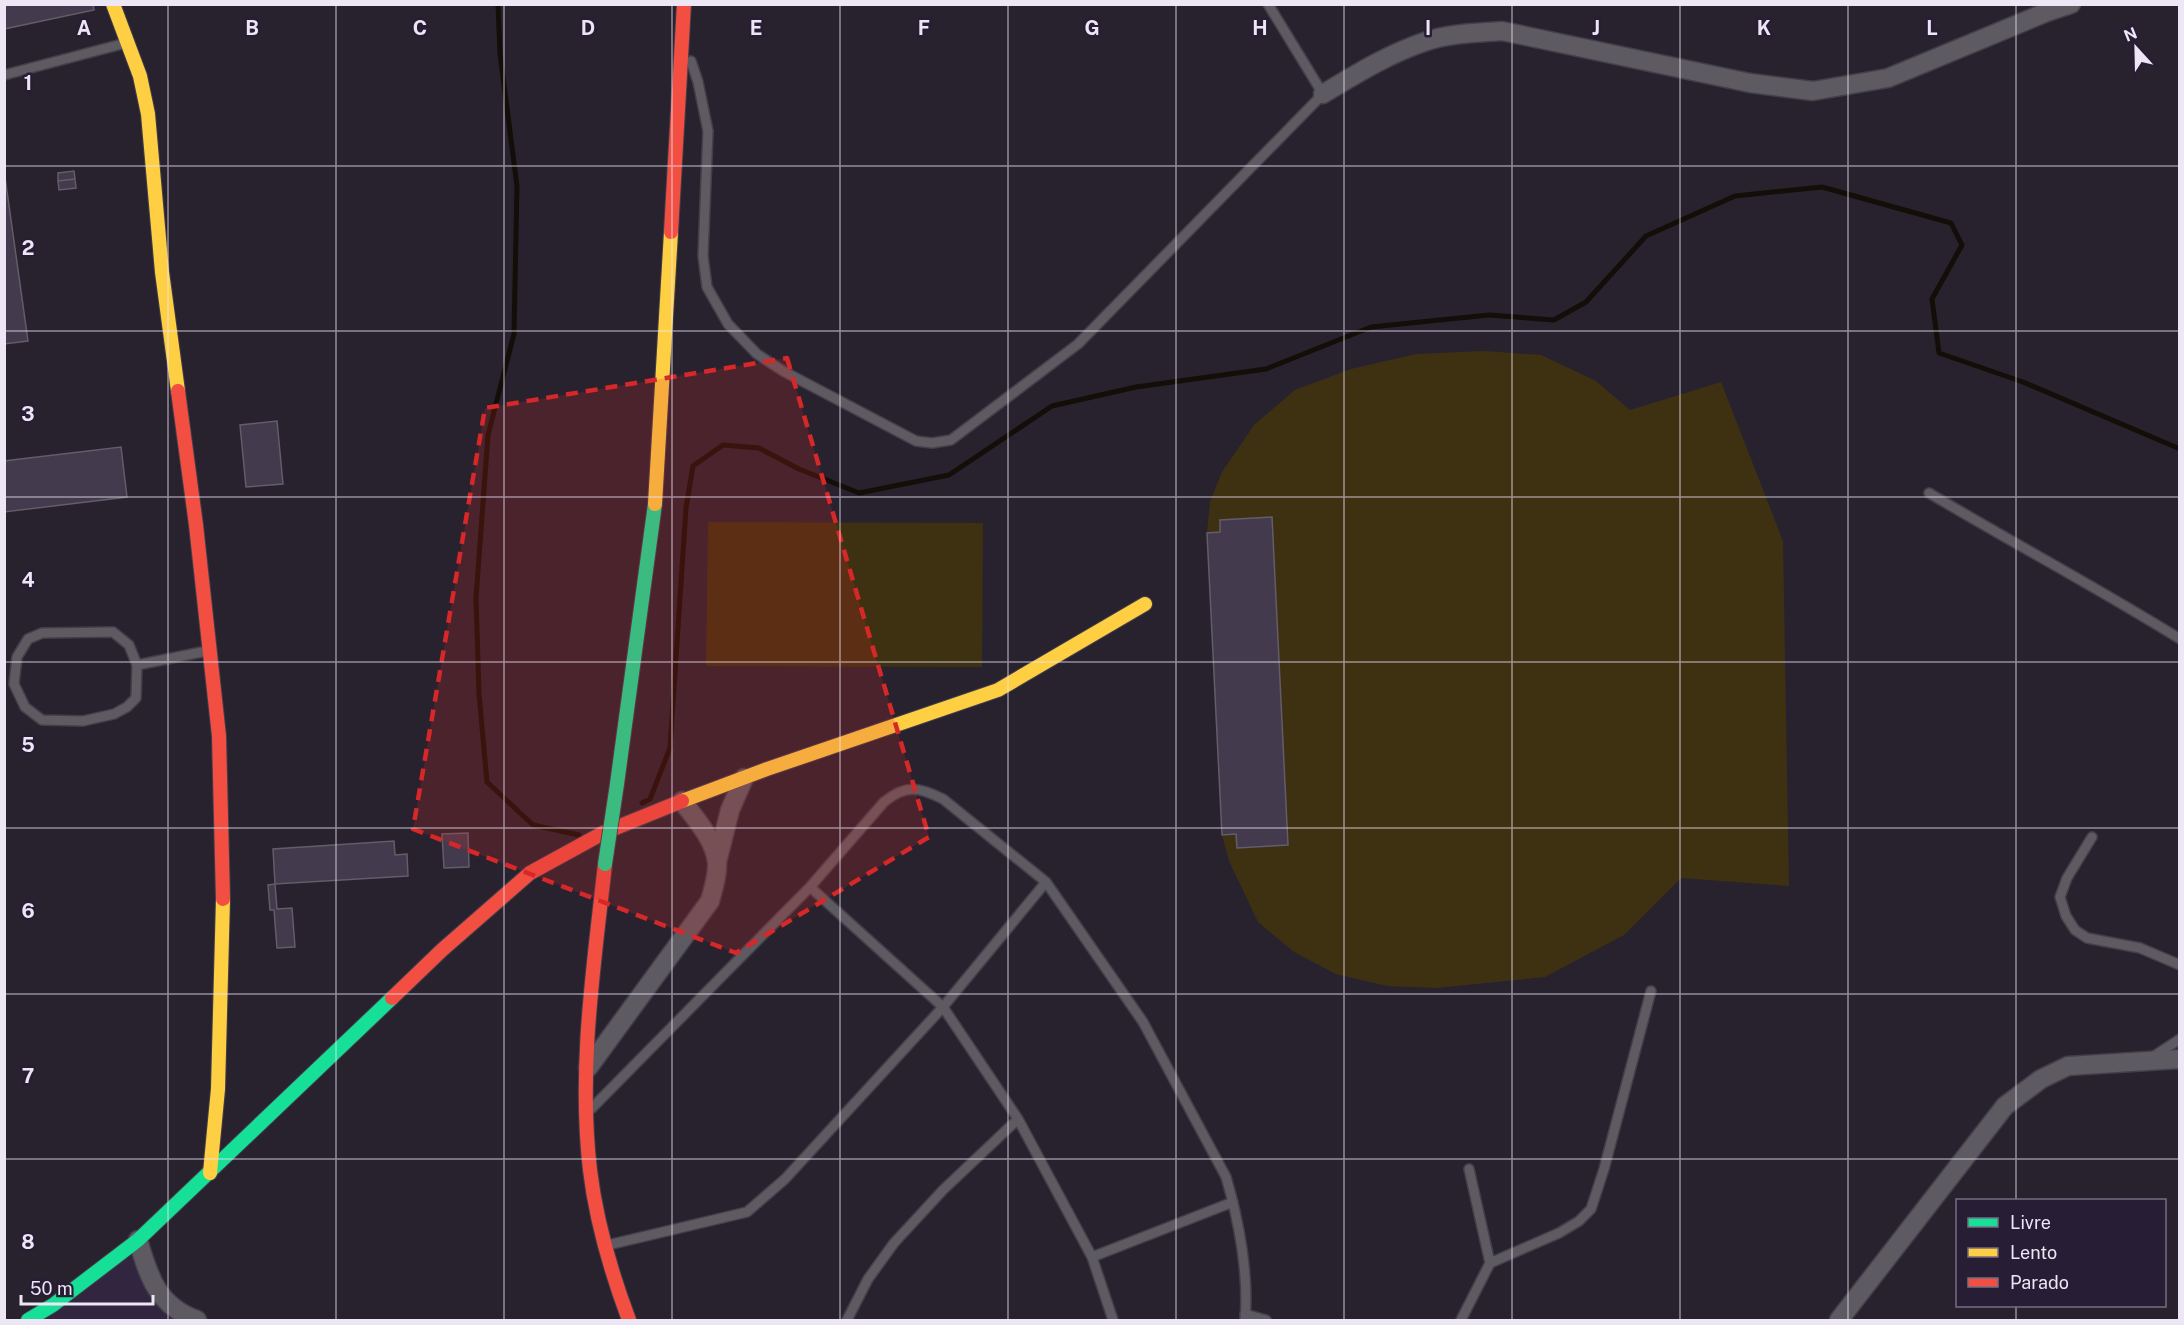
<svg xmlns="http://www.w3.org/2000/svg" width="2184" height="1325" font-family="'Public Sans',sans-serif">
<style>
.built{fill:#31253f}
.green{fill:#3e3111}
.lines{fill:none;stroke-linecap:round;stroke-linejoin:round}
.stream{stroke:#130e07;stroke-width:5}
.building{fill:#433a4d;stroke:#625d69;stroke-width:1.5}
.lane-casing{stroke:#433e4a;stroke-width:12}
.street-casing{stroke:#433e4a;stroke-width:21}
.fast-casing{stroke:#433e4a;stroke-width:16}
.slow-casing{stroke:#433e4a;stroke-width:16}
.jam-casing{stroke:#433e4a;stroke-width:16}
.lane{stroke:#5e5a61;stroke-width:9}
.street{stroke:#5e5a61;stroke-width:18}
.fast{stroke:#16e098;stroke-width:14}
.slow{stroke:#ffcf43;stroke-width:14}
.jam{stroke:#f24e42;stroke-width:14}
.fast-bridge-casing{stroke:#433e4a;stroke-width:16;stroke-linecap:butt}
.fast-bridge{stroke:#16e098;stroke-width:14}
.marked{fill:#d62828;fill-opacity:0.2;stroke:#d62828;stroke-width:4.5;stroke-dasharray:12 8;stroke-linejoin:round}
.grid{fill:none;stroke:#ece6f5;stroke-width:1.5;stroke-opacity:0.55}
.grid-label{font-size:20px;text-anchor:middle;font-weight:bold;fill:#ece6f5;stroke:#271d34;stroke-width:5;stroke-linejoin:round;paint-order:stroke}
</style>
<rect width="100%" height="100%" fill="#28222f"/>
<path class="built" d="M138,1240L146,1268L197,1320H28Z"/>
<path class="green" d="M1485,351L1541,355L1596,381L1630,410L1721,382L1783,541L1789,886L1681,878L1624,935L1545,977L1436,988L1387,986L1336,974L1294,952L1258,922L1229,861L1222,835L1207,533L1210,502L1222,472L1254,425L1295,390L1351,369L1416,354Z
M708,522L983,523L982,667L706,666Z"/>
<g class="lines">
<path class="stream" d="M498,4L500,54L517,186L514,334L488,435L476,598L479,694L487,782L533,825L579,835
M642,803L650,799L670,748L686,508L693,466L723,445L759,448L799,469L859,493L949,475L1052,406L1136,387L1266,369L1371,327L1489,315L1554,320L1586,302L1646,236L1735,196L1822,187L1951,223L1962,245L1932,299L1939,353L2023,382L2180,449"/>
</g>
<path class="building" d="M4,4H93L94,10L4,29Z
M4,170L28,341L4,344Z
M74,171L75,179L58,181V173Z
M75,179L76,188L59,190L58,181Z
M277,421L283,484L246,487L240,425Z
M121,447L127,497L4,512V461Z
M1272,517L1288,845L1237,848L1236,834L1222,835L1207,533L1220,532V520Z
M468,833L469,867L444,868L442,834Z
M394,841L395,855L407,854L408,876L275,884L273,849Z
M275,884L277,909L292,908L295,947L277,948L274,910H270L268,885Z"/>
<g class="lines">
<g class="lane-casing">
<path id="lane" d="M691,61L698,82L708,131L703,256L707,287L728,324L757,354L783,371L916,441L932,443L951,440L1078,344L1323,94L1268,4
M4,75L126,43
M1929,493C2013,543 2098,588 2180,639
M113,632L129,645L137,665L136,698L127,707L114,714L83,721L42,720L25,707L14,684L17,657L28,639L42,633Z
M137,665L207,651
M2092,837L2067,878L2060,897L2066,916L2075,930L2087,938L2140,948L2180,965
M810,887L943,1007L1018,1119L1092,1257L1233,1202
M2151,1058L2180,1039
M591,1109L810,887L884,802C906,784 919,787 943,799L1046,882L1143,1022L1226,1177C1239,1221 1249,1275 1245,1320
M608,1245L747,1212L785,1179L943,1007L1046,882
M1092,1257L1113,1320
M1490,1263L1559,1233L1579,1221L1591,1209L1604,1169L1651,991
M1245,1314L1266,1320
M847,1320L868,1279L894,1243L943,1190L1018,1119
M1461,1320L1490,1263L1469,1169"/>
</g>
<g class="street-casing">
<path id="street" d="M1323,94C1356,74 1390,53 1427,41C1451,33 1477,33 1502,31L1750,83L1813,91L1888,78L2047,12L2071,4
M717,862L730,810L744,778
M588,1068L710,901C713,889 718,876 717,863C715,840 695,818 682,801
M138,1240C149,1278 158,1306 197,1320
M1839,1320L2005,1106L2041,1079L2068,1066L2180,1059"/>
</g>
<g class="fast-casing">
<path id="fast" d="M617,784L655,504
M28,1320L53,1305L138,1240L392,998"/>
</g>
<g class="slow-casing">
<path id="slow" d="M113,4L140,76L148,114L162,272L178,391
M655,504L671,232
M682,801L767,769L998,690L1145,604
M210,1173L218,1089L223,899"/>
</g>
<g class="jam-casing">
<path id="jam" d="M671,232L684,4
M178,391L196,525L219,736L223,899
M605,864C594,965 578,1068 590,1170C596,1220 611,1272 629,1320
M392,998L442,950L530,873L603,833L682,801"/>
</g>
<use href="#lane" class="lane"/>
<use href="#street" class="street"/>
<use href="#fast" class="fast"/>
<use href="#slow" class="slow"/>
<use href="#jam" class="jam"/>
<g class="fast-bridge-casing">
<path id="fast-bridge" d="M605,864L617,784"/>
</g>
<use href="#fast-bridge" class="fast-bridge"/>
</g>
<path class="marked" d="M787,358L929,837L736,953L413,829L485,408Z"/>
<path class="grid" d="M168,4V1320M336,4V1320M504,4V1320M672,4V1320M840,4V1320M1008,4V1320M1176,4V1320M1344,4V1320M1512,4V1320M1680,4V1320M1848,4V1320M2016,4V1200M4,166H2180M4,331H2180M4,497H2180M4,662H2180M4,828H2180M4,994H2180M4,1159H2180M2016,1306V1320"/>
<g class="grid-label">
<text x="84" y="35">A</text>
<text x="252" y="35">B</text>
<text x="420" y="35">C</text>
<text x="588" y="35">D</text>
<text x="756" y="35">E</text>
<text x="924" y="35">F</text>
<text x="1092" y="35">G</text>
<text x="1260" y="35">H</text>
<text x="1428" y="35">I</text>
<text x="1596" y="35">J</text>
<text x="1764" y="35">K</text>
<text x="1932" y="35">L</text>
<text x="28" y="90">1</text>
<text x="28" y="255">2</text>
<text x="28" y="421">3</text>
<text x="28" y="587">4</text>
<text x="28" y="752">5</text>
<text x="28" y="918">6</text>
<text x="28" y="1083">7</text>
<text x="28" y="1249">8</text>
</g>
<rect width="2184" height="1325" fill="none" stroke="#ece6f5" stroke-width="12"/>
<rect x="1956" y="1199" width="210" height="108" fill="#271d34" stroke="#766d81" stroke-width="1.5"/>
<rect x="1968" y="1218" width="30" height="9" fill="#16e098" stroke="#766d81" stroke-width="1.5"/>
<text x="2010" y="1229" font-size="18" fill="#ece6f5">Livre</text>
<rect x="1968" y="1248" width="30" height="9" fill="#ffcf43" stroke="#766d81" stroke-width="1.5"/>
<text x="2010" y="1259" font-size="18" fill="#ece6f5">Lento</text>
<rect x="1968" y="1278" width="30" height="9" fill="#f24e42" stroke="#766d81" stroke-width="1.5"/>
<text x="2010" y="1289" font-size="18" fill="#ece6f5">Parado</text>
<g transform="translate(2136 48) rotate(338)" stroke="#271d34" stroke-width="4.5" paint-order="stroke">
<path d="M0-4.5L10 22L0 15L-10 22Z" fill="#ece6f5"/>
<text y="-9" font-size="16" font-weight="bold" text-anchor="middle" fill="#ece6f5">N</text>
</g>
<path d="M21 1295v9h132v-9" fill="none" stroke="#ece6f5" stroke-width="3"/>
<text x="30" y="1295" font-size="18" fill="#ece6f5" stroke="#271d34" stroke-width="4.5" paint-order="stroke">50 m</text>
</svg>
